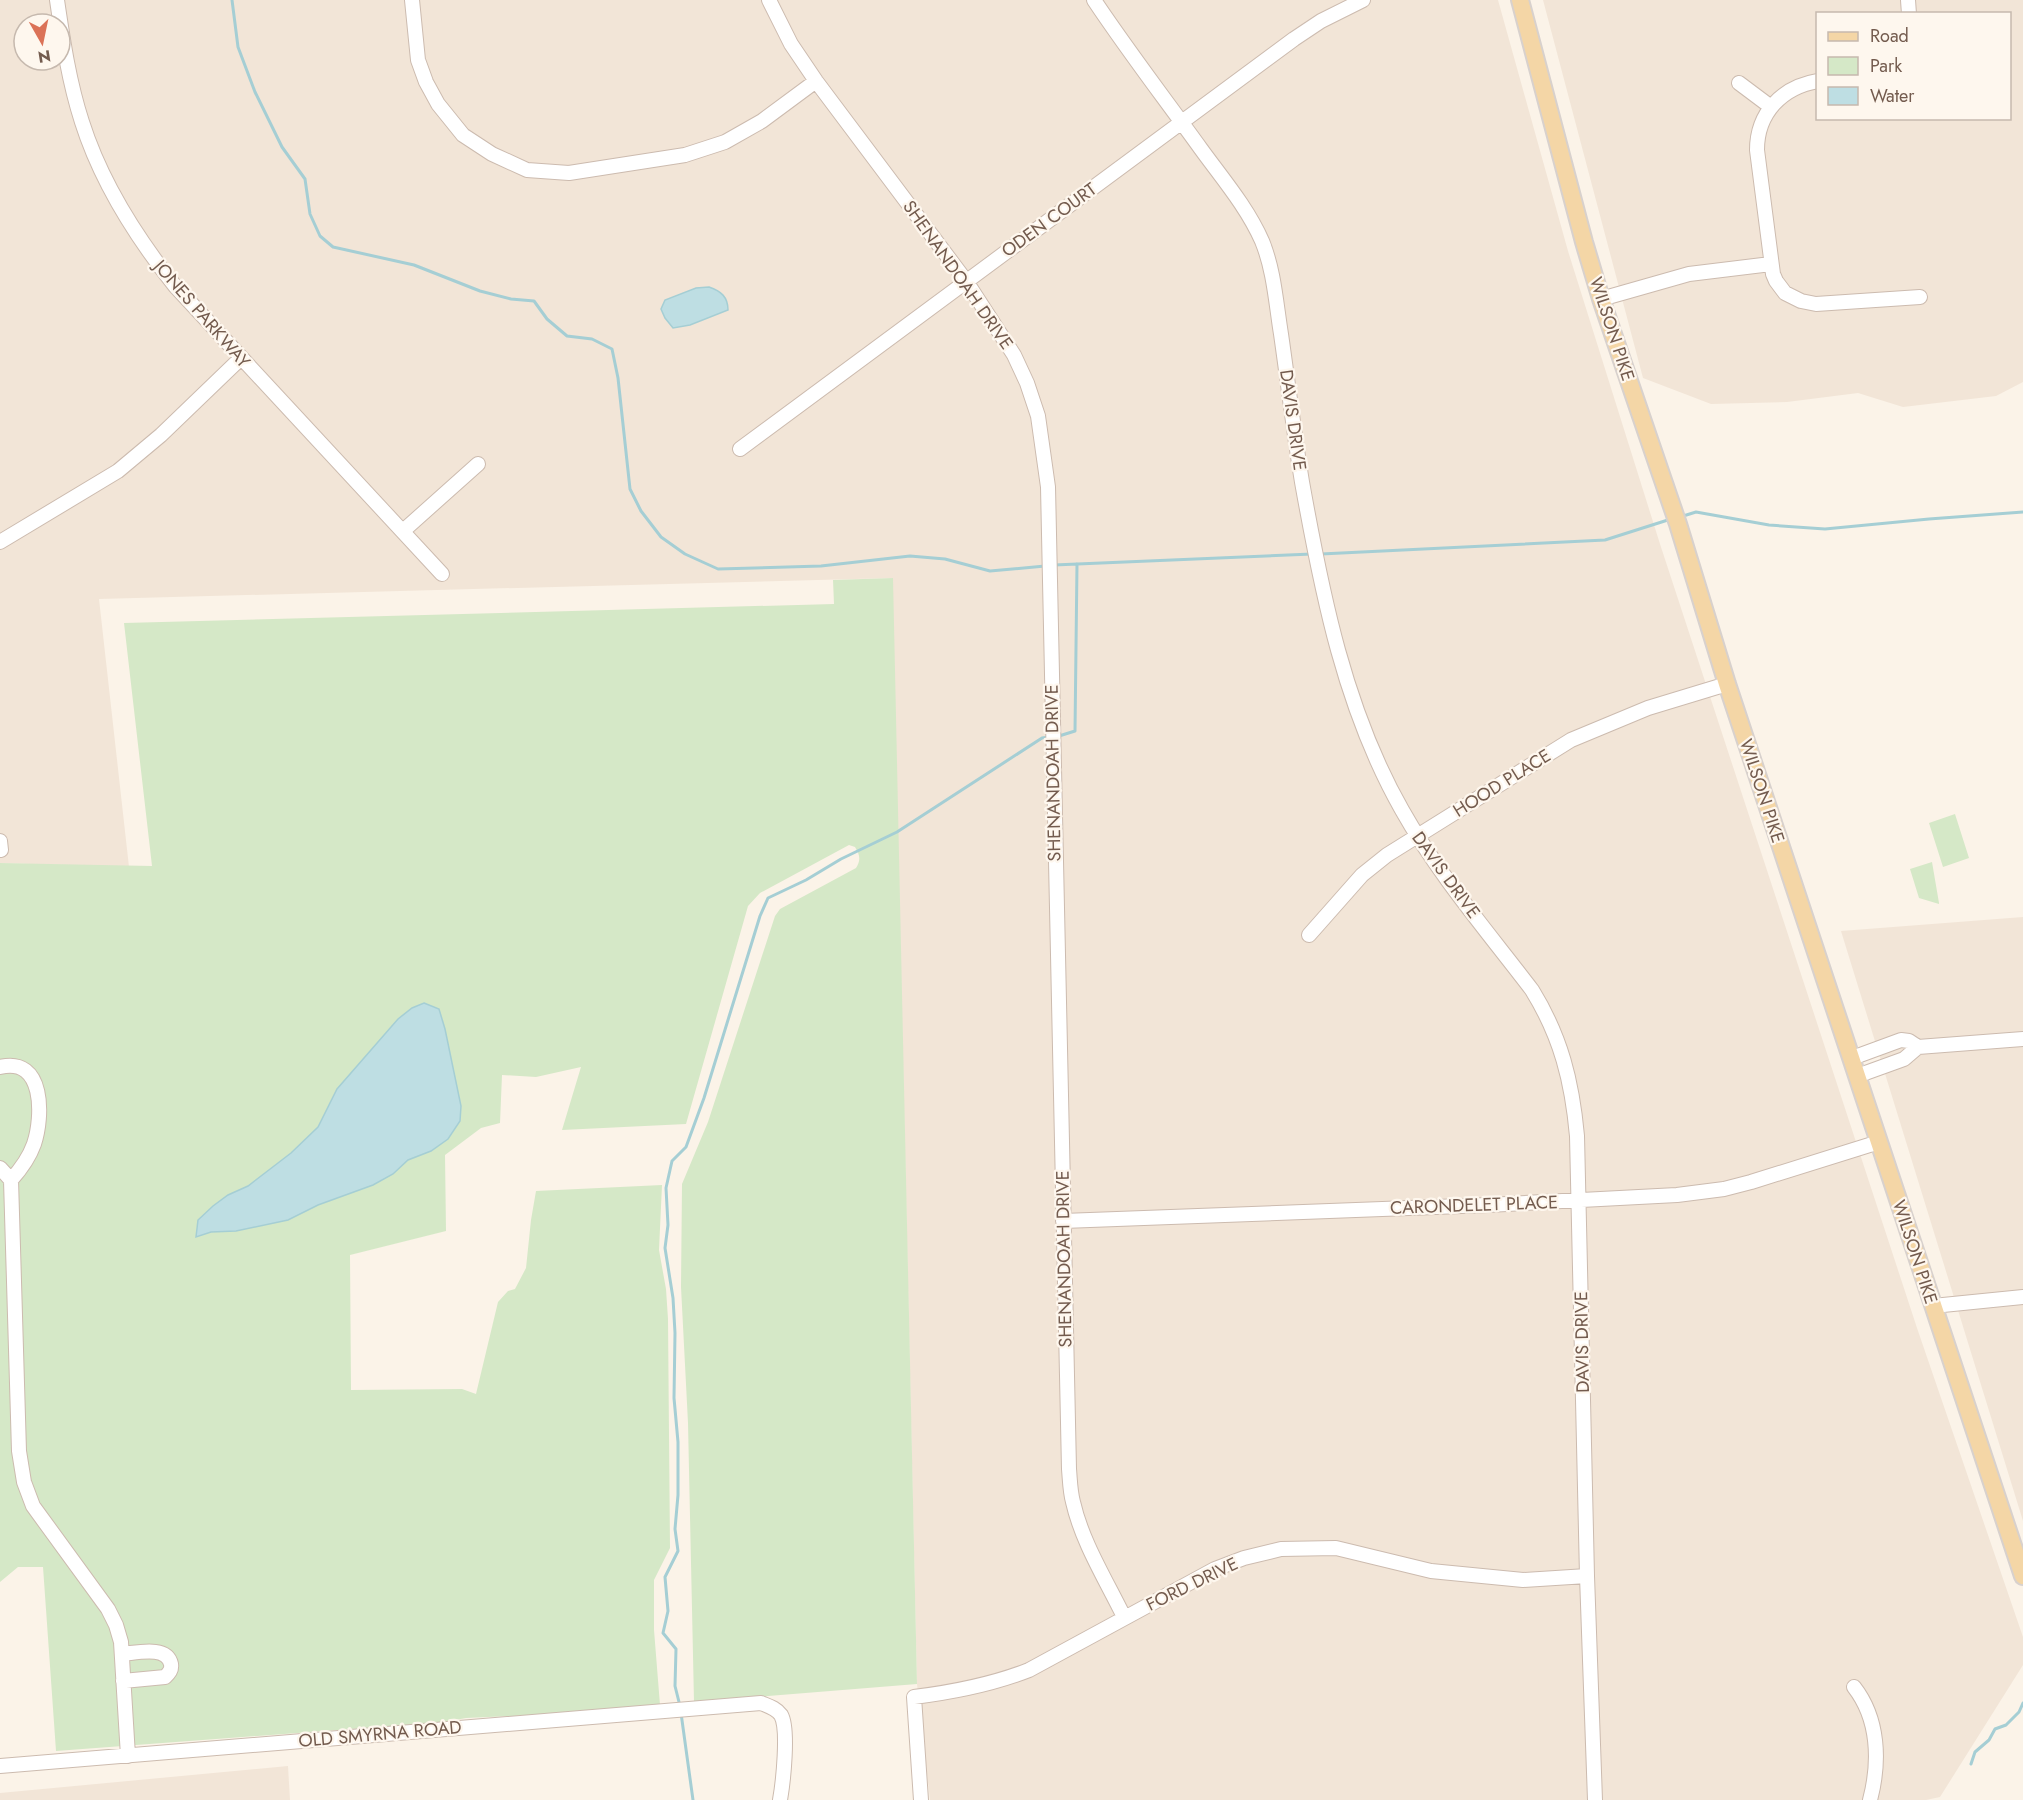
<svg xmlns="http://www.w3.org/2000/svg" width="2023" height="1800" font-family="Jost,sans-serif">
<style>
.residential{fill:#f2e5d7;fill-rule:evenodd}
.green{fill:#d5e8c7}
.water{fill:#bedee3;stroke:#a5ced4;stroke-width:1.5}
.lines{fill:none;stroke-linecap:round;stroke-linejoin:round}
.stream{stroke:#a5ced4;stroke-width:3}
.minor-casing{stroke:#ccbbaf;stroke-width:16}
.major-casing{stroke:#d8d1cd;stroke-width:20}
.minor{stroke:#fff;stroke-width:14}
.major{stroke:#f4d6a6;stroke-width:16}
.labels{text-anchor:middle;stroke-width:4.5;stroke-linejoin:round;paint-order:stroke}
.street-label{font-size:18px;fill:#735b4e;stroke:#fef7ee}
</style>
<rect width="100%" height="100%" fill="#fbf3e8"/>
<path class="residential" d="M0,0H1498L1568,251L1660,544L1917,1328L2023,1637V1665L1940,1797L1926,1800H930L917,1684L892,578L99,599L129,867L0,863ZM24,24H60V60H24Z
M1543,0H2023V382L1996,396L1903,407L1858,393L1787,402L1711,404L1643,378ZM1818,14H2010V118H1818Z
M2023,917V1521L1841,931Z
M288,1766L290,1800H0V1793Z"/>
<path class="green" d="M893,578L917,1684L694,1702L688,1423L681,1287L682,1184L708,1122L775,916L780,909L856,868C861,860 860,855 855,847L849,845L760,893L748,906L686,1124L562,1130L581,1067L536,1077L502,1075L500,1123L481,1128L445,1155L446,1231L350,1255L351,1390L462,1389L476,1394L498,1302L508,1291L515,1289L526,1268L531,1220L536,1191L662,1185L659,1250L666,1289L668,1319L670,1548L654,1580V1630L660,1705L535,1715L466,1718L445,1722L56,1751L43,1567H18L0,1582V863L152,866L124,623L834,604L833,580Z
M1955,814L1969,858L1943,867L1929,823Z
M1932,862L1939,903V904L1919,898L1910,869Z"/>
<path class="water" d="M709,287C721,291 728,297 728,310L690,325L673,328L665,318L661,309L665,300L696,288Z
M424,1003L439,1009L445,1029L461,1106L460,1121L448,1139L431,1151L408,1160L393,1174L373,1185L318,1205L288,1220L236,1231L211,1232L196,1237L198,1220L213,1206L228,1195L248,1186L291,1153L318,1127L337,1089L398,1019L412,1008Z"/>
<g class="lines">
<path class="stream" d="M232,0L238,47L255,92L282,147L305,179L310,214L320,236L333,247L414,265L480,291L511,299L534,301L547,319L567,336L592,339L612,349L618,378L630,489L641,511L661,537L685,554L718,569L821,566L910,556L945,559L990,571L1045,566
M1680,517L1696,512L1769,525L1825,529L1929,519L2023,512
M1321,554L1605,540L1671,519
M1054,565L1312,554
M1059,736L1075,731L1077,564
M680,1706L675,1686L676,1649L663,1633L668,1611L665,1577L678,1551L675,1529L678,1495V1442L674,1398L675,1333L673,1298L665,1248L668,1225L666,1188L672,1161L686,1147L704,1098L760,916L768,898L806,880L841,859L897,832L1042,738L1049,737
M681,1713L693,1800
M1971,1764L1975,1752L1989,1740L1995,1729L2006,1725L2019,1712L2023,1703"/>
<g class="minor-casing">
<path id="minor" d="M57,0C63,41 69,82 82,122C101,182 136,237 175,286L442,574
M412,0L418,60L426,82L438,104L463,135L492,154L527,170L569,173L685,155L725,142L762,121L816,81
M769,0L791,44L816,81L966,281L1014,355L1027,383L1038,416L1048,487L1069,1469C1070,1480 1070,1491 1073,1502C1082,1542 1106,1580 1124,1617
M1094,0C1128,51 1165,99 1201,149C1222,178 1247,207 1262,241C1274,270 1276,303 1281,334C1288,383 1294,433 1302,482C1322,594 1345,710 1402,810C1438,874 1487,931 1532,990C1561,1037 1572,1081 1577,1136L1587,1576L1595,1800
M1908,0L1909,14
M1818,81C1782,87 1757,113 1757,150L1773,274L1776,281L1785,293L1801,301L1816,304L1920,297
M1739,83L1771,107
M1601,299L1689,274L1771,264
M740,449L1294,39L1321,21L1363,0
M403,531L478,464
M0,542L118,471L161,435L241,358
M0,841L1,850
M1309,935L1362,875L1387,855L1571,740L1648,708L1727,684
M1918,1047L2023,1039
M1852,1058L1901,1040L1909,1041L1918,1047L1904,1059L1857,1076
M0,1067C45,1056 43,1117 34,1144C29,1158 21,1169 11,1180
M0,1168L11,1180L19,1451L24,1482L33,1506L108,1609L116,1625L121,1642L128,1756
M1063,1221L1488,1205L1677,1195L1724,1189L1751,1182L1879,1142
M1933,1306L2023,1297
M122,1654C136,1653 167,1645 171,1664C172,1670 169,1673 165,1677L123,1681
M1854,1687C1879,1719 1880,1762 1870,1800
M0,1766L761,1703C768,1706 776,1708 781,1715C789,1729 783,1783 780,1800
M921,1800L914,1697C954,1692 991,1685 1029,1670L1215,1569L1244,1558L1281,1549L1336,1548L1431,1571L1523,1580L1587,1576"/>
</g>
<g class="major-casing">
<path id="major" d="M1520,0L1584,242L1601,299L1678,524L1727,684L2023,1576"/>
</g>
<use href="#minor" class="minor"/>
<use href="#major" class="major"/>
</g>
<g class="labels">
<g class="street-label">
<text transform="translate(1049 220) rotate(-36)" y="6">ODEN COURT</text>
<text transform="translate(958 275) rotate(55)" y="6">SHENANDOAH DRIVE</text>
<text transform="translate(202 314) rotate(49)" y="6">JONES PARKWAY</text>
<text transform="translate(1612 329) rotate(72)" y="6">WILSON PIKE</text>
<text transform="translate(1293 420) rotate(82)" y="6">DAVIS DRIVE</text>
<text transform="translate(1053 773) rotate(-91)" y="6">SHENANDOAH DRIVE</text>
<text transform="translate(1502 783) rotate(-32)" y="6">HOOD PLACE</text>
<text transform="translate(1762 791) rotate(72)" y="6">WILSON PIKE</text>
<text transform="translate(1446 875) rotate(54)" y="6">DAVIS DRIVE</text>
<text transform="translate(1474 1205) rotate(-2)" y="6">CARONDELET PLACE</text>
<text transform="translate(1915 1252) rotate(72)" y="6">WILSON PIKE</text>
<text transform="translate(1064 1259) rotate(-91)" y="6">SHENANDOAH DRIVE</text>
<text transform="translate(1582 1342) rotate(-91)" y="6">DAVIS DRIVE</text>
<text transform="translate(1192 1584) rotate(-26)" y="6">FORD DRIVE</text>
<text transform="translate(380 1734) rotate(-5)" y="6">OLD SMYRNA ROAD</text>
</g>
</g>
<rect x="1816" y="12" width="195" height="108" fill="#fef7ee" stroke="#c6b9ae" stroke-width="1.5"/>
<rect x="1828" y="32" width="30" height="9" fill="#f4d6a6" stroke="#c6b9ae" stroke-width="1.5"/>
<text x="1870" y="42" font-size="18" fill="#735b4e">Road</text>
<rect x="1828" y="57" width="30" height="18" fill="#d5e8c7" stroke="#c6b9ae" stroke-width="1.5"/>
<text x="1870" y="72" font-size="18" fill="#735b4e">Park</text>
<rect x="1828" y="87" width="30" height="18" fill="#bedee3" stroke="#c6b9ae" stroke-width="1.5"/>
<text x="1870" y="102" font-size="18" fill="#735b4e">Water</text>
<g transform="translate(42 42) rotate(171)"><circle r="28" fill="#fef7ee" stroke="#c6b9ae" stroke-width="1.5"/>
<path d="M0-4.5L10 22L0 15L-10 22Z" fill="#db7257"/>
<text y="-9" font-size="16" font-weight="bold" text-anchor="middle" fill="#735b4e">N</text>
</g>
</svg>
